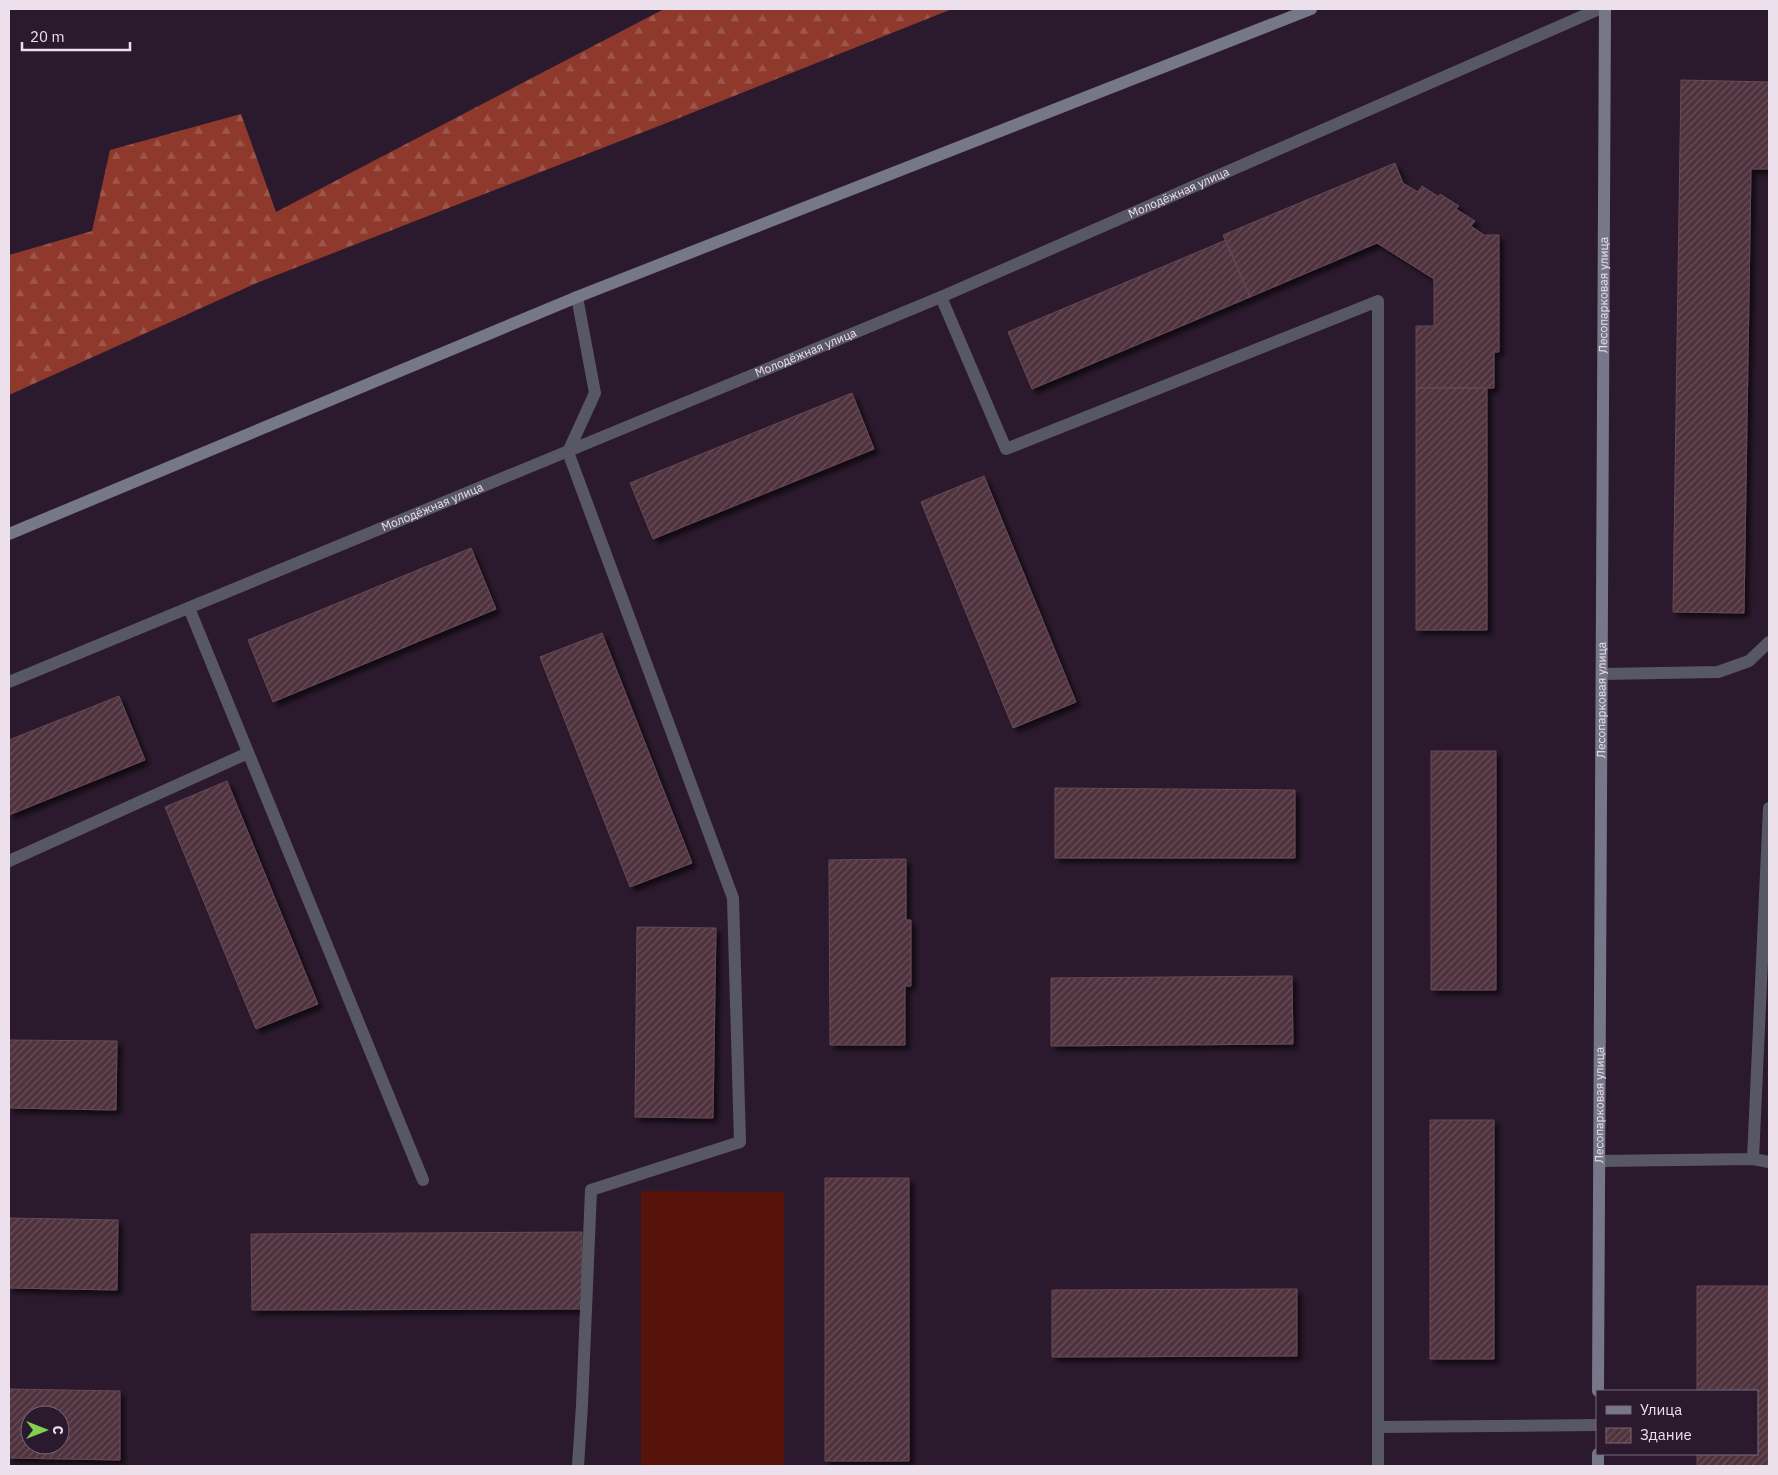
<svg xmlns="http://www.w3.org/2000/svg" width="1778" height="1475" font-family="'IBM Plex Sans',sans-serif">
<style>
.forest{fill:url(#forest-firs)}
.pitch{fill:#571309}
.building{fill:url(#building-hatch);stroke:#674954;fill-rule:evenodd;filter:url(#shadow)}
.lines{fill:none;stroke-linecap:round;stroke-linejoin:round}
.lane{stroke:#585864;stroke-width:12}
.street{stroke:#585864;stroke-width:12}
.secondary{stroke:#77778a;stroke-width:12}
.labels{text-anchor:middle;stroke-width:4;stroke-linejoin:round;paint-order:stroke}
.street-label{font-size:12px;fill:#ece0ed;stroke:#2b1a2e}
</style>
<defs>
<pattern id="forest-firs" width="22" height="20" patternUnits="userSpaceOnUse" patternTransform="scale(1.25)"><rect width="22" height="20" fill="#8e392c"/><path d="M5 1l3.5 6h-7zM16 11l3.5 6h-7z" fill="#9e554b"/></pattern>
<pattern id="building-hatch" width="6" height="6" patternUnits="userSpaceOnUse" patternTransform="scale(1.25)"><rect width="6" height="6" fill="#4f333d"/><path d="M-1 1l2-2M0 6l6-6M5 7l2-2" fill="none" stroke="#685059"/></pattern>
<filter id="shadow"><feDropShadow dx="4.5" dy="4.5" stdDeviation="2.5" flood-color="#0009"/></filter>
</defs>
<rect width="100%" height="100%" fill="#2b1a2e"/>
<path class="forest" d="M664,9H952L664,124L259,282L9,395V255L92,231L110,150L241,114L276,212Z"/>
<path class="pitch" d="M641,1191L784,1192V1466H641Z"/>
<path class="building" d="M1681,80L1769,82V169H1751L1744,613L1673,612Z
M1395,163L1403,183L1418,192L1422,186L1439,197L1440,194L1459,206L1456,209L1475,221L1471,226L1484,235H1499V352H1494V388H1416V326H1434V279L1377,243L1250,297L1223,235Z
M1226,240L1250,297L1032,389L1008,332Z
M1416,388H1487V630H1416Z
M852,393L874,449L653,539L630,483Z
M984,476L1076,702L1013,728L921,502Z
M471,548L496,609L273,702L248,640Z
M602,633L692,863L630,887L540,657Z
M119,696L145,760L9,815V740Z
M1431,751H1496V990H1431Z
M227,781L318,1004L256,1029L165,807Z
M1055,788L1295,790V858H1055Z
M906,859V920H911V986H905V1045H830L829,860Z
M637,927L716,928L713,1118L635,1117Z
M1292,976L1293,1044L1051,1046V978Z
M9,1040L117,1041L116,1110L9,1108Z
M1430,1120H1494V1359H1430Z
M825,1178H909V1461H825Z
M9,1218L118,1220L117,1290L9,1288Z
M582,1232V1309L252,1310L251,1234Z
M1697,1286H1768V1466H1697V1454H1757V1391H1697Z
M1297,1289V1356L1052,1357V1290Z
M9,1389L120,1391V1460L9,1458ZM30,1415H60V1445H30Z"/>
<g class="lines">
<path class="lane" d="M577,297L595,393L568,452L733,898L740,1142L591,1190L582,1405L578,1466
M941,297L1006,449L1378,301V1466
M189,608L423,1180
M1602,674L1718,672L1749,661L1769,642
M9,861L248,753
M1753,1159L1769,1162
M1599,1161L1753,1159L1769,808
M1378,1427L1597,1425"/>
<path class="street" id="s1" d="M9,682L941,297L1599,9"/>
<g class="secondary">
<path d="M9,534L577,297L1311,9"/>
<path id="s2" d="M1598,1391L1605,9"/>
<path d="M1598,1466V1454"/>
</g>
</g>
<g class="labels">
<g class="street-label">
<text dy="4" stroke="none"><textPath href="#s1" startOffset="1268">Молодёжная улица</textPath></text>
<text dy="4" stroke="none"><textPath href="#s2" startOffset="1096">Лесопарковая улица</textPath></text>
<text dy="4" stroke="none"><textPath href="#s1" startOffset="862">Молодёжная улица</textPath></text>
<text dy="4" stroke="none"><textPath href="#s1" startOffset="458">Молодёжная улица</textPath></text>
<text dy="4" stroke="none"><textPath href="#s2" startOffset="691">Лесопарковая улица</textPath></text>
<text dy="4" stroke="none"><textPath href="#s2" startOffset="286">Лесопарковая улица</textPath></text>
</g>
</g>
<rect width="1778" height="1475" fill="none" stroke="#ece0ed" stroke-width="20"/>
<rect x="1596" y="1390" width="162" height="65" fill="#2b1a2e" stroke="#78697a"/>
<rect x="1606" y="1406" width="25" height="8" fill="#77778a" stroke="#78697a"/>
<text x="1640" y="1415" font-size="15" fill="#ece0ed">Улица</text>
<rect x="1606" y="1428" width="25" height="15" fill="url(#building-hatch)" stroke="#78697a"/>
<text x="1640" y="1440" font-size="15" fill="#ece0ed">Здание</text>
<g transform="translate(45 1430) rotate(90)"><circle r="24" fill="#2b1a2e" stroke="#78697a"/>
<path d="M0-4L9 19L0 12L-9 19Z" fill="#81d050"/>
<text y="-8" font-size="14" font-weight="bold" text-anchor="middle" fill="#ece0ed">С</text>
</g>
<path d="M22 42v8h108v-8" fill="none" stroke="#ece0ed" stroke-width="2.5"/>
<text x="30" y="42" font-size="15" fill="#ece0ed" stroke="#2b1a2e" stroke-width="4" paint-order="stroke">20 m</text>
</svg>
